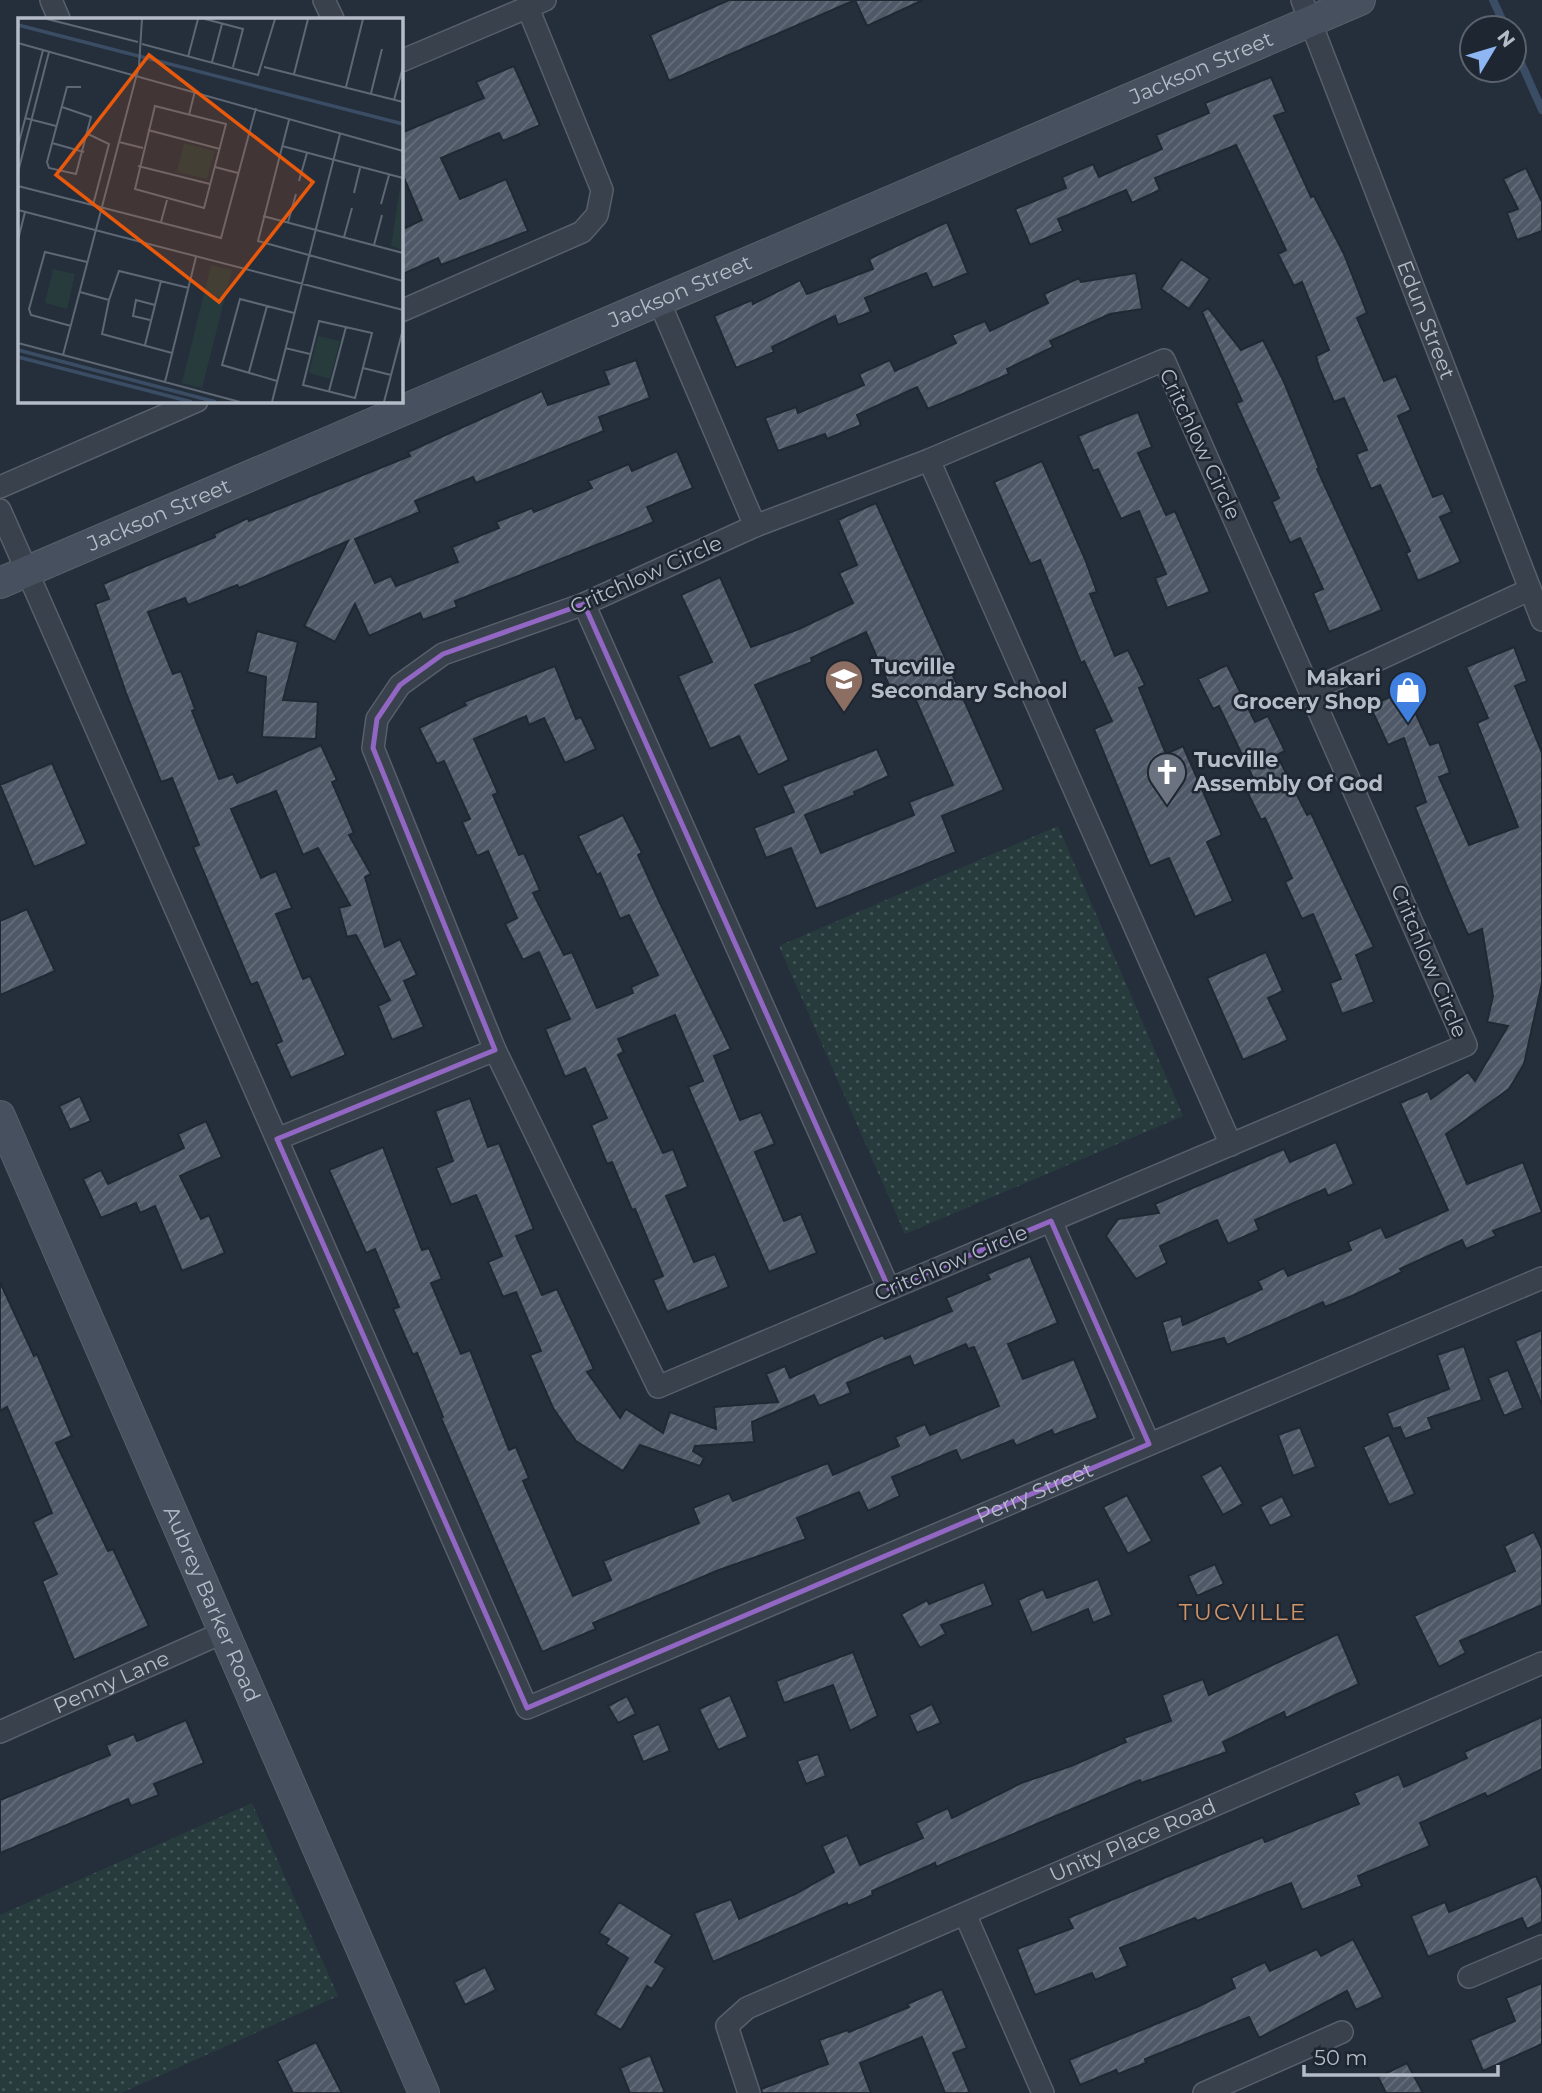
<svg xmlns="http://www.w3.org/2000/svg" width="1542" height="2093" font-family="Montserrat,sans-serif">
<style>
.park{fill:url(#park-dots)}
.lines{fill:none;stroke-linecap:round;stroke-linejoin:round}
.stream{stroke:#3b4d64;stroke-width:8}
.building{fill:url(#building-hatch);stroke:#202833;stroke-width:2}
.street-casing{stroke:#575f6a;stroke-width:24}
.secondary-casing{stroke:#575f6a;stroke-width:32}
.street{stroke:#39414c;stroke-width:21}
.secondary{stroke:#47505f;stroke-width:30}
.marked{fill:none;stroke:#9266c3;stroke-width:5;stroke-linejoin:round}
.labels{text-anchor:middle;stroke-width:5;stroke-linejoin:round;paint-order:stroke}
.street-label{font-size:21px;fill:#b4bcc8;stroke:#1e2631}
.poi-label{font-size:21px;font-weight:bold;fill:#b4bcc8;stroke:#1e2631;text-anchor:start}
.neighbourhood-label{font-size:23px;letter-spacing:2px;fill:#cf9468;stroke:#1e2631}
.inset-river{fill:none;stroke:#3b4d64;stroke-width:3.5}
.inset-road{fill:none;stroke:#5e6774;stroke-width:2}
.view{fill:#e8590c;fill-opacity:0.15;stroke:#e8590c;stroke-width:3.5}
.inset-edge{fill:none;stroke:#b4bcc8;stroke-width:3.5}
</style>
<defs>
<pattern id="park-dots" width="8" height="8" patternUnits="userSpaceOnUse" patternTransform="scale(1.75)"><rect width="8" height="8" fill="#273b3d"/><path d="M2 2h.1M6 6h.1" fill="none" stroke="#445558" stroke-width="1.8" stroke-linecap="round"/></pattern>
<pattern id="building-hatch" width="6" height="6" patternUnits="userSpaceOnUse" patternTransform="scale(1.75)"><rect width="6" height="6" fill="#4e5867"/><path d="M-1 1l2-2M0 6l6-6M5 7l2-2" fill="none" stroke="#656e7b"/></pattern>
</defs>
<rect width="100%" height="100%" fill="#252f3c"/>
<path class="park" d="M1058,826L1183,1116L905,1234L779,946Z
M252,1803L338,1996L121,2093H0V1915Z"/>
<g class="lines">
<path class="stream" d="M1493,0L1506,28
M1514,47L1542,110"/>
</g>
<path class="building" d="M729,0H855L669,81L650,35Z
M855,0H923L867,26Z
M514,66L540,125L503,141L499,133L441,158L460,199L506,179L528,231L441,265L438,258L401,275V230L422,220L401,171V133L484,98L476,82Z
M1271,77L1286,112L1274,116L1311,197L1314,196L1344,254L1367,313L1357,318L1384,381L1396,376L1411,410L1398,416L1433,497L1443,493L1452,512L1440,517L1461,562L1418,581L1406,553L1410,551L1380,485L1371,489L1356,454L1367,450L1344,398L1334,402L1319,367L1316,356L1329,350L1302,282L1294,286L1278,254L1286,250L1236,145L1155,178L1160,190L1132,203L1126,190L1058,219L1063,231L1030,245L1015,209L1066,188L1062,177L1093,164L1099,177L1162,149L1156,135L1209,113L1205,103Z
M1526,168L1542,202V231L1517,240L1507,213L1518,209L1503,179Z
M947,222L968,273L933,288L926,273L865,298L871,312L838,325L835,316L772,347L774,352L736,368L714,316L752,300L753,304L800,280L807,294L873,269L869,259Z
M1181,259L1210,279L1189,309L1161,289Z
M1136,273L1142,309L1110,314L1050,341L1053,347L1007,369L1009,374L928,409L917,387L857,415L861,425L827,439L825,434L778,451L765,418L796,407L798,413L864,385L859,374L890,360L895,371L956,343L952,335L985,321L990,331L1048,303L1044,294L1079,278L1081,282Z
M1208,308L1241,350L1263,340L1284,382L1319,468L1317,469L1382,610L1329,632L1313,593L1323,589L1300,538L1290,543L1272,502L1279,498L1236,403L1242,401L1202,312Z
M636,360L650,398L599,417L604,431L476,483L473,477L415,501L420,512L355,539L375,583L391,576L396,586L458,562L452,547L499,528L496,522L532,508L534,512L592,488L588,481L629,464L632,471L677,451L693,488L647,507L654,522L455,601L457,607L423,620L420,613L369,636L355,604L335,642L304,626L348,541L239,588L237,585L188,605L185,598L148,612L173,674L181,671L195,709L192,711L219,779L233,774L237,783L321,745L337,780L332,782L354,833L349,835L371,874L365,877L385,947L400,939L417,975L404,981L424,1027L392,1040L378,1006L390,1000L356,935L347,937L339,908L350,905L318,848L303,855L276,791L231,809L261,878L276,871L292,908L276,914L303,979L310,976L346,1055L291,1078L276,1044L282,1041L257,982L251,985L193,847L199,845L172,778L161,782L126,693L95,604L109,599L103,584L215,537L214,534L248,518L249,521L410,456L408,452L542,391L548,405L609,384L604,371Z
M1138,412L1152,447L1138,453L1166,515L1175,511L1210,592L1167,608L1155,578L1166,574L1139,511L1121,519L1098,469L1093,471L1078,436Z
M1042,461L1085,559L1097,592L1090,594L1115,656L1128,650L1145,685L1139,688L1166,754L1183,746L1222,835L1207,842L1233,901L1195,917L1169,858L1150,866L1094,729L1112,721L1084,661L1081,663L1040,560L1030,564L994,482Z
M876,503L1004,790L942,816L956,852L816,909L791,848L766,858L754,828L794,812L782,786L877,749L889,776L854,792L855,795L805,815L821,853L914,815L909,802L953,785L911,689L894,697L866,632L811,658L812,662L755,685L789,760L758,775L739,736L710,749L678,676L712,662L681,595L720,577L751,647L799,629L853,603L839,573L857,565L838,520Z
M257,631L298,642L283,700L318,702L316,739L262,737L266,677L247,672Z
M1514,647L1527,681L1515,686L1542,753V983L1524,1064L1509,1089L1446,1134L1467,1184L1523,1162L1542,1212L1493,1231L1496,1236L1466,1249L1462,1240L1400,1269L1402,1272L1354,1295L1325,1307L1323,1302L1227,1345L1224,1338L1171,1353L1162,1322L1181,1316L1183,1325L1262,1289L1258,1281L1284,1268L1288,1276L1351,1250L1348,1242L1381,1227L1386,1238L1448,1210L1400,1103L1428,1091L1431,1099L1468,1072L1475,1081L1508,1026L1487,1022L1493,996L1482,929L1468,935L1448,889L1415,807L1426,802L1404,738L1388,745L1370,706L1405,690L1430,745L1439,742L1450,773L1439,777L1469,845L1518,827L1477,723L1488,718L1466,667Z
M1227,665L1255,722L1268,716L1285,751L1277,755L1307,815L1311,813L1374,947L1356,955L1374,1002L1342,1014L1330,983L1341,979L1313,914L1302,919L1285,882L1292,878L1265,818L1261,820L1245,787L1255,782L1219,706L1213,709L1198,679Z
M555,666L576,719L581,717L596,749L565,763L544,718L529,725L526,716L474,739L498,793L493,795L519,855L524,853L540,890L533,893L564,955L572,952L597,1008L633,993L631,987L658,975L629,915L620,919L600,873L597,875L578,836L623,815L642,853L638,855L659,901L731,1049L714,1056L740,1120L761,1112L775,1144L755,1152L784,1221L801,1214L817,1253L769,1272L688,1087L703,1081L675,1015L618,1039L624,1052L618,1055L663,1153L673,1149L688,1187L666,1196L694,1262L715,1254L729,1287L667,1312L653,1280L663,1276L635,1209L632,1210L612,1162L607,1164L591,1125L607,1118L585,1068L565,1077L545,1029L570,1019L539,952L523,960L505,924L517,918L488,851L477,856L462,822L470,819L444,761L437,764L419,728L466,705L464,702Z
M52,763L87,844L34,867L0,785Z
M27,909L55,971L0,995V921Z
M1266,952L1283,991L1268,998L1288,1040L1243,1060L1207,978Z
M80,1096L91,1121L70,1130L59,1106Z
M470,1098L488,1147L499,1143L534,1229L516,1236L542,1295L557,1289L594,1369L587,1372L620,1418L626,1409L663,1433L670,1412L716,1429L714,1407L778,1402L766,1374L785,1366L790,1378L883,1335L885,1339L952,1311L946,1298L990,1279L987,1274L1030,1256L1058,1323L1008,1344L1023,1379L1074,1359L1098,1418L1054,1435L1052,1430L1016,1446L1013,1440L961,1461L956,1450L892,1477L900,1496L868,1511L859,1492L797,1518L806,1539L719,1570L593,1623L596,1629L542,1652L441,1418L443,1417L417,1353L413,1355L393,1309L399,1307L375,1249L366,1253L329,1170L383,1147L422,1250L429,1248L442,1279L431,1283L461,1354L470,1350L509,1450L516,1447L529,1478L523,1481L573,1596L611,1580L603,1561L699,1523L693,1508L729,1493L733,1501L828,1463L833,1475L899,1446L895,1437L925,1424L930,1435L999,1406L974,1347L968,1349L966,1344L914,1366L910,1356L847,1383L851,1393L819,1406L814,1395L752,1422L754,1442L695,1446L693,1451L704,1458L700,1466L640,1445L623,1471L576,1441L553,1408L530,1355L541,1351L516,1292L503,1297L488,1262L502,1256L476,1195L451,1205L436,1168L453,1161L435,1111Z
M206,1121L222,1157L180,1176L201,1219L209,1215L225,1253L182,1271L155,1206L140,1213L136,1203L101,1218L83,1179L101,1170L108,1184L184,1148L178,1134Z
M1336,1142L1354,1184L1328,1196L1325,1189L1255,1220L1259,1230L1228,1244L1217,1220L1160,1246L1167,1263L1136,1279L1106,1236L1118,1219L1159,1213L1155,1204L1284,1149L1290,1162Z
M0,1282L34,1356L37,1354L72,1436L56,1443L108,1551L113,1549L149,1626L74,1660L42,1581L57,1574L33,1522L52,1513L7,1407L0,1411Z
M1542,1330V1405L1515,1341Z
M1464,1346L1482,1400L1428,1418L1432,1429L1405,1439L1400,1427L1393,1429L1387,1413L1449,1389L1437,1355Z
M1508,1370L1523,1408L1504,1416L1488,1378Z
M1300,1427L1316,1467L1293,1476L1278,1435Z
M1389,1435L1415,1494L1389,1505L1363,1447Z
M1221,1465L1243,1504L1223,1515L1201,1476Z
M1127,1495L1152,1541L1128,1554L1103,1507Z
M1282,1496L1292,1516L1270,1526L1260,1507Z
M1534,1532L1542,1549V1605L1460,1641L1466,1653L1439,1667L1414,1616L1515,1571L1504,1546Z
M1215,1564L1224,1584L1197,1596L1188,1576Z
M1098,1579L1112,1615L1093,1623L1088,1609L1032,1633L1018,1600L1043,1589L1047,1598Z
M984,1582L993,1605L941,1625L946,1634L920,1648L901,1614L927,1600L929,1604Z
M1338,1634L1359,1684L1286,1718L1284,1712L1223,1742L1227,1752L1141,1783L1140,1780L936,1867L935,1863L872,1891L873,1895L848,1906L847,1903L713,1962L694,1913L731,1899L739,1919L795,1894L834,1872L822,1846L847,1835L860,1865L923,1838L916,1823L948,1808L952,1818L1021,1783L1071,1766L1126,1742L1124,1738L1171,1721L1162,1695L1203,1679L1209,1695Z
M853,1652L878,1716L850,1731L833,1685L784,1703L776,1681Z
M730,1695L748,1737L718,1750L699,1709Z
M627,1696L636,1714L618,1723L608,1706Z
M932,1704L941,1723L917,1733L909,1715Z
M1542,1717V1769L1487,1797L1485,1793L1420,1823L1430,1846L1358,1876L1362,1886L1302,1910L1291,1883L1197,1921L1195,1918L1120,1948L1128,1966L1095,1980L1092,1973L1035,1995L1017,1949L1073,1928L1068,1918L1207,1860L1263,1837L1265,1842L1359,1804L1354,1793L1399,1774L1404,1787L1467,1758L1464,1752Z
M186,1720L204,1763L154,1784L159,1795L131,1806L128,1799L0,1853V1800L110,1755L106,1745L134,1734L137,1741Z
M659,1724L670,1751L643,1762L632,1735Z
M818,1754L826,1776L806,1784L797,1761Z
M1536,1876L1542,1889V1922L1527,1929L1522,1918L1428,1957L1411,1916L1445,1902L1449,1912Z
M619,1902L672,1935L655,1962L665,1968L652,1989L647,1986L621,2030L595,2014L628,1958L606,1944L609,1939L599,1933Z
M1353,1939L1383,1997L1356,2010L1347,1991L1259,2038L1249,2017L1145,2059L1146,2063L1118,2074L1116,2070L1080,2085L1069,2060L1197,2007L1235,1988L1231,1978L1265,1962L1270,1971L1317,1949L1321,1956Z
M485,1967L496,1990L465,2005L454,1982Z
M1542,1983V2044L1483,2071L1470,2040L1515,2021L1506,1998Z
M942,1989L967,2048L953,2053L970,2093H945L922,2037L860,2063L871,2093H762L761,2089L828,2064L819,2040L848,2030L849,2032L909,2007L907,2004Z
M316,2042L342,2093H293L277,2061Z
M650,2055L665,2093H630L620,2068Z
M1407,2063L1423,2093H1386L1378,2077Z"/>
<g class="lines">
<g class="street-casing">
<g id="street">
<path d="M51,0L59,19"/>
<path d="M324,0L333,19"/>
<path id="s1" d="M1302,0L1542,620"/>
<path d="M401,61L545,0"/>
<path d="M659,301L755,526"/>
<path d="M401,311L582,232L597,215L602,190L528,8"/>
<path d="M1164,360L1466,1045L658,1387L495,1050L373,748L377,719L400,685L443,654L584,604L755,526L929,460Z"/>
<path d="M929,460L1231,1145"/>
<path d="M0,487L197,401"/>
<path id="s2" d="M0,510L527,1708L1542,1278"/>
<path d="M584,604L889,1289"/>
<path d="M1310,691L1529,590"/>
<path d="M277,1139L495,1050"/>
<path d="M1051,1221L1149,1444"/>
<path id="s3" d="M0,1732L224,1632"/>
<path d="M965,1914L1043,2093"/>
<path d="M1469,1977L1542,1946"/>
<path id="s4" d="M749,2093L727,2026L747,2008L1542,1663"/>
<path d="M1204,2093L1342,2032"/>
</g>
</g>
<g class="secondary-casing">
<g id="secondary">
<path id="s5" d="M0,583L1360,0"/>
<path id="s6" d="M0,1116L424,2093"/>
</g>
</g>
<use href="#street" class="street"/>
<use href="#secondary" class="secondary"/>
</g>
<path class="marked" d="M584,604L889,1289L1051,1221L1149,1444L527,1708L277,1139L495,1050L373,748L377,719L400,685L443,654Z"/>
<defs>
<g id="school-pin" transform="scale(2.0125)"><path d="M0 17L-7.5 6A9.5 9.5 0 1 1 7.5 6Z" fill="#8d6e63" stroke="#1e2631"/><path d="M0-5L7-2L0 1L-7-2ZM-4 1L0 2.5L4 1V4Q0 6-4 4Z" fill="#fff"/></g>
<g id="shop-pin" transform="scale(2.0125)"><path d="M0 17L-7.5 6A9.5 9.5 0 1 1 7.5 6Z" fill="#3f7fe0" stroke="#1e2631"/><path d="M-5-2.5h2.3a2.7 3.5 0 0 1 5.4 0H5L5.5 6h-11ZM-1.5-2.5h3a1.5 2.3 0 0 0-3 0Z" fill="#fff"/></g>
<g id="church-pin" transform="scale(2.0125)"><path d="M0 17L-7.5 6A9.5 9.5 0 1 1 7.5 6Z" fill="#6b7280" stroke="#1e2631"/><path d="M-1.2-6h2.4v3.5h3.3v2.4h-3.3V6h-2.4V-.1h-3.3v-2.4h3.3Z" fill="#fff"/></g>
</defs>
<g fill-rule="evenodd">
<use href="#school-pin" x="844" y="679"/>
<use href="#shop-pin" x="1408" y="690"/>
<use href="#church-pin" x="1167" y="772"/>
</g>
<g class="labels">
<g class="street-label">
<text dy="7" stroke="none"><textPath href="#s5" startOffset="1307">Jackson Street</textPath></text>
<text dy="7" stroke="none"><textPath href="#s5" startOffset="740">Jackson Street</textPath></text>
<text dy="7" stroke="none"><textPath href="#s1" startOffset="343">Edun Street</textPath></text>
<text transform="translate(1200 444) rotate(65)" y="7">Critchlow Circle</text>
<text dy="7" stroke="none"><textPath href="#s5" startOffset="173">Jackson Street</textPath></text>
<text transform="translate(646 575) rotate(-24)" y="7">Critchlow Circle</text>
<text transform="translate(1429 961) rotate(67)" y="7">Critchlow Circle</text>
<text transform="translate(951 1263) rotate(-23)" y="7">Critchlow Circle</text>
<text dy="7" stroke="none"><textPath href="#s2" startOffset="1860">Perry Street</textPath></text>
<text dy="7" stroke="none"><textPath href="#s6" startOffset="532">Aubrey Barker Road</textPath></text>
<text dy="7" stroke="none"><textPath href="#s3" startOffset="122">Penny Lane</textPath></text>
<text dy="7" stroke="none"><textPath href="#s4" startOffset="518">Unity Place Road</textPath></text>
</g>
<g class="poi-label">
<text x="871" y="674">Tucville<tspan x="871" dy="24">Secondary School</tspan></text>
<text x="1381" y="685" text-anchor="end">Makari<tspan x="1381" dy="24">Grocery Shop</tspan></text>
<text x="1194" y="767">Tucville<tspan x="1194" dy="24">Assembly Of God</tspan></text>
</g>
<g class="neighbourhood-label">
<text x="1243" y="1620">TUCVILLE</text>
</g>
</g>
<g transform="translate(18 18)">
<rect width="385" height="385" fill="#252f3c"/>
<path d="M35,251L57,256L49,291L27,285ZM300,318L322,323L312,361L291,355Z" fill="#273b3d"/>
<path d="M166,125L197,133L189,161L159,154ZM383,163L385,164V232L373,228ZM193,247L214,252L184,370L164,365Z" fill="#273b3d"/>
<path class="inset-river" d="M0,7L385,106M0,332L198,384M0,339L174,384"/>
<path class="inset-road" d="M29,1L120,24M187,1L225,11L215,49M0,25L385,133M124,26L240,57L257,1M170,39L180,1M194,44L204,6M246,49L385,84M276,56L290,1M328,69L345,1M353,75L364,31M376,82L385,49M137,88L208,106L186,190L117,171ZM44,89L73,99L58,156L31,150L29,144L49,69H63M171,97L177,73M7,100L38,108M271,102L240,223L385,263M130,112L202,131M70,116L91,126L75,187M101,124L125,130M34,125L66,134M0,128L25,32M264,128L385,160M120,148L192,166M197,149L220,155M0,154L31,34M281,163L289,135M0,168L203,220L238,90M336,175L342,150M363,186L371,157M0,192L385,292M245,198L385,235M143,204L149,182M270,204L278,176M326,219L334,190M0,222L7,194M356,227L364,197M62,274L91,282M132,302L115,298L118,282L137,287M301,303L354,315L337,380L285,367ZM53,308L13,297L11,291L27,234L69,244M0,325L222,384M127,327L143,263M267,330L292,336M154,335L84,316L91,282L101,253L171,270M45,337L121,48L124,1M345,350L373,357M231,354L249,288M259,363L204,347L222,281L276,295M147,364L178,239M311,373L328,309M254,384L322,116M366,384L385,311"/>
<path class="view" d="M131,37L295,164L201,284L38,157Z"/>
<rect width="385" height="385" class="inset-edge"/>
</g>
<g transform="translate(1493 49) rotate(52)"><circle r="33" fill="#1e2631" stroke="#5a626d" stroke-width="2"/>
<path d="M0-5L12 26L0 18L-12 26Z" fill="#8eb6f3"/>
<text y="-10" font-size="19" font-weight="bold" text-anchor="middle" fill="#b4bcc8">N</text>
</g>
<path d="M1304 2065v10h194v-10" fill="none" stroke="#b4bcc8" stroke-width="3.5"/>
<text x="1314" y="2065" font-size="21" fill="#b4bcc8" stroke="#1e2631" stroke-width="5" paint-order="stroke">50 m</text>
</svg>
